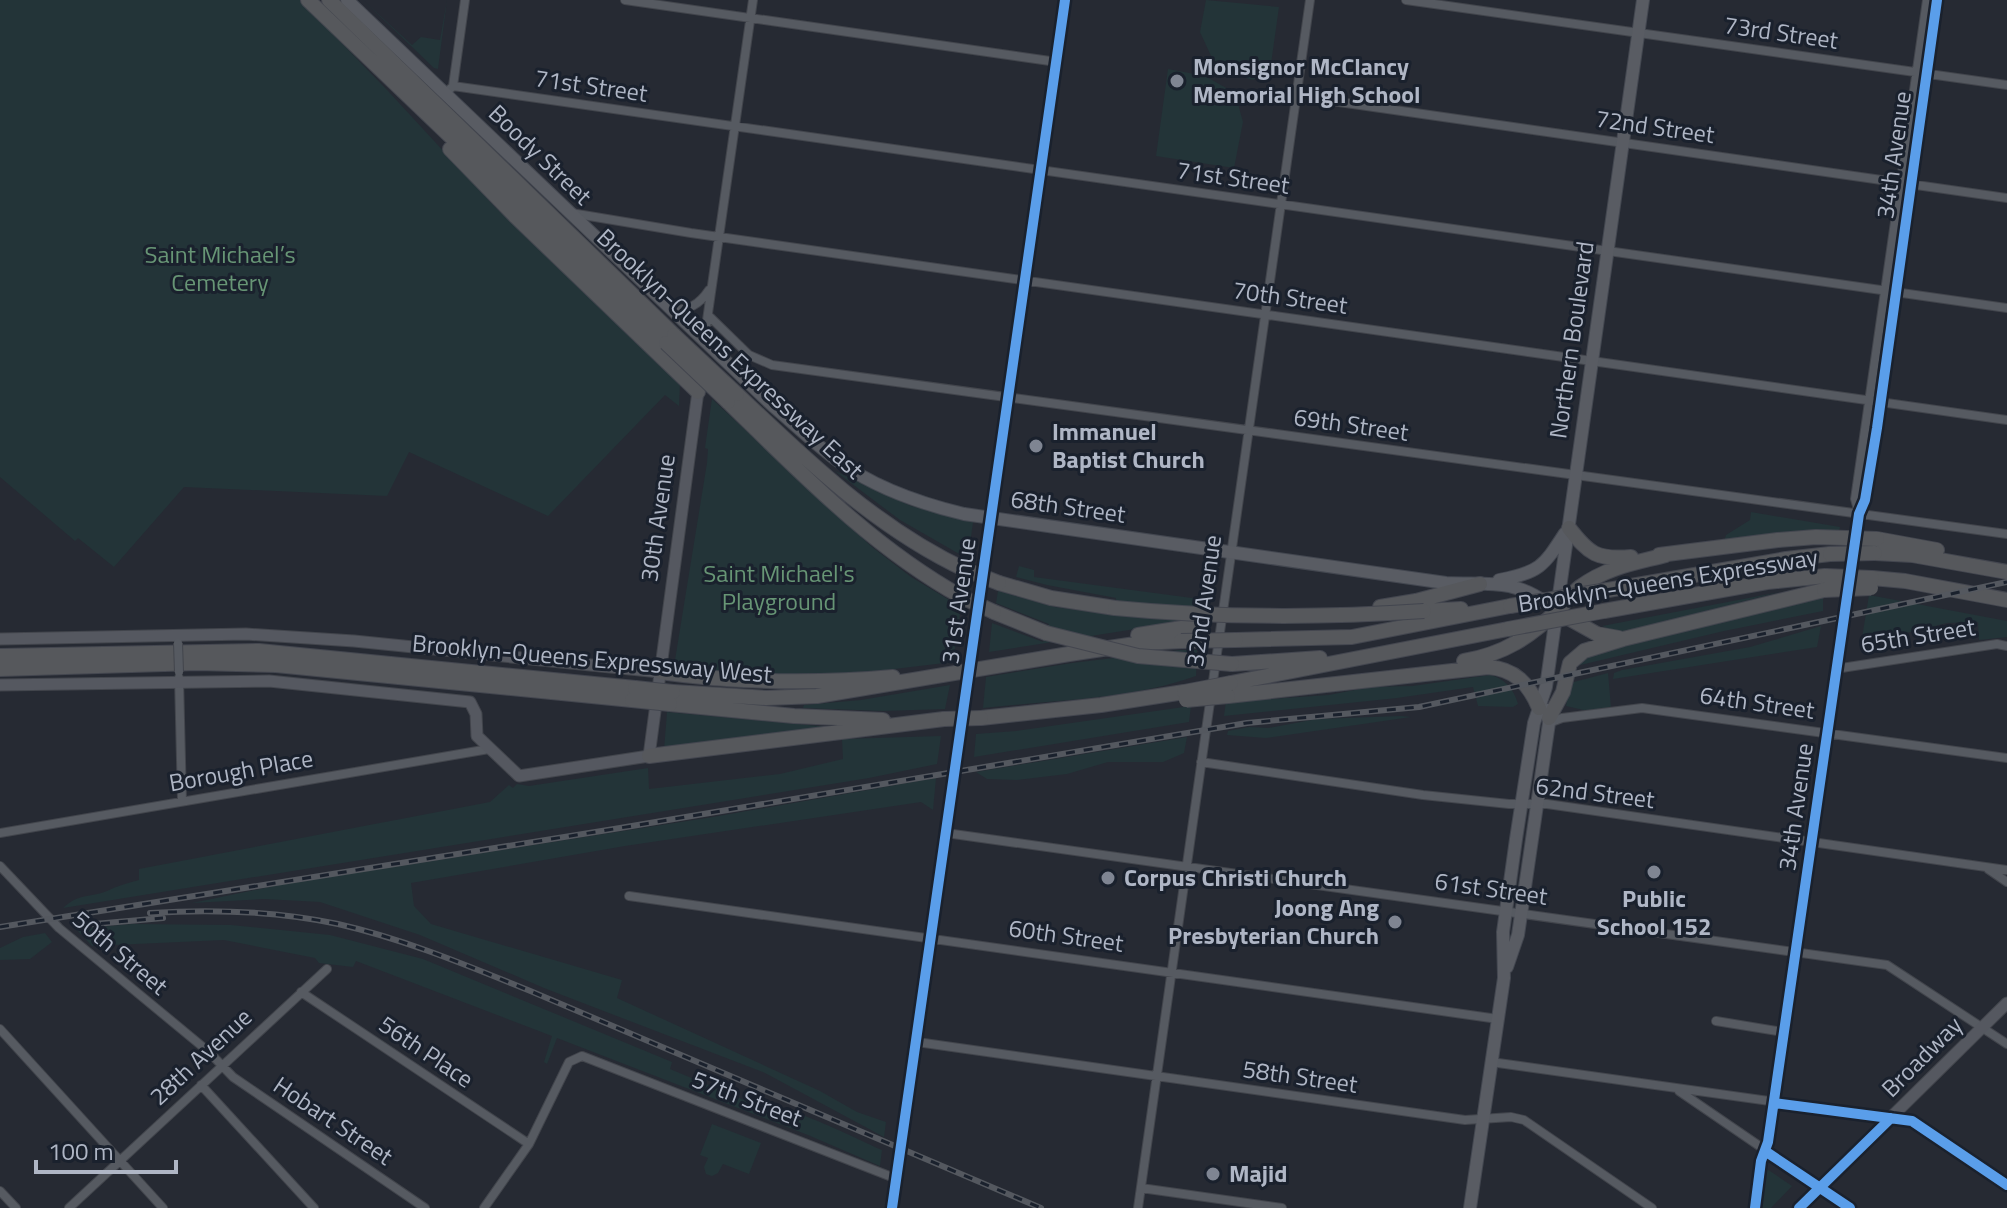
<svg xmlns="http://www.w3.org/2000/svg" width="2007" height="1208" font-family="'Titillium Web',sans-serif">
<style>
.green{fill:#233438}
.lines{fill:none;stroke-linecap:round;stroke-linejoin:round}
.street-casing{stroke:#42454c;stroke-width:10}
.secondary-casing{stroke:#42454c;stroke-width:13}
.primary-casing{stroke:#434750;stroke-width:14}
.highway-casing{stroke:#43464f;stroke-width:16}
.street{stroke:#565a61;stroke-width:8}
.secondary{stroke:#555860;stroke-width:11}
.primary{stroke:#595c63;stroke-width:12}
.highway{stroke:#56585c;stroke-width:14}
.rail-casing{stroke:#54585f;stroke-width:6}
.rail{stroke:#1a212d;stroke-width:3;stroke-dasharray:9;stroke-linecap:butt}
.street-bridge-casing{stroke:#42454c;stroke-width:10;stroke-linecap:butt}
.highway-bridge-casing{stroke:#43464f;stroke-width:16;stroke-linecap:butt}
.street-bridge{stroke:#565a61;stroke-width:8}
.highway-bridge{stroke:#56585c;stroke-width:14}
.cycleway-casing{stroke:#1a212d;stroke-width:15}
.cycleway{stroke:#5a9eea;stroke-width:10}
.poi-dot{fill:#7f8592;stroke:#1a212d;stroke-width:3}
.labels{text-anchor:middle;stroke-width:6;stroke-linejoin:round;paint-order:stroke}
.street-label{font-size:24px;fill:#afb6c5;stroke:#1a212d}
.poi-label{font-size:24px;font-weight:bold;fill:#afb6c5;stroke:#1a212d;text-anchor:start}
.park-label{font-size:24px;fill:#679575;stroke:#1a212d}
</style>
<rect width="100%" height="100%" fill="#262a33"/>
<path class="green" d="M0,0H300L388,91L495,207L680,384L679,406L665,395L548,516L409,452L387,496L184,487L114,567L78,538L75,541L0,477Z
M363,0L412,45L421,37L440,40L447,0L438,69L434,68Z
M1206,0L1279,7L1270,71L1253,80L1228,73L1212,58L1200,32Z
M1168,69L1205,76L1235,93L1243,122L1234,168L1156,156Z
M712,399L872,547L911,577L961,607L953,662L869,672L791,678L675,669L678,664L675,660L707,463L708,449L705,448Z
M835,471L911,506L973,522L968,559L900,520Z
M1751,512L1840,527L1839,531L1724,542L1726,535L1750,520Z
M1019,566L1034,570V577L1207,600L1199,619L989,652L992,623L1043,642L1049,624L996,603L998,591L1055,607L1114,615L1116,598L1047,585L1016,577Z
M1780,592L1632,630L1616,632L1602,626Z
M1869,595L2007,621V637L1979,640L1978,622L1947,623L1861,644Z
M1823,597V611L1724,631L1576,666L1580,657L1781,605Z
M1821,626L1817,647L1613,679L1614,673L1622,670L1750,647Z
M1180,650H1197L1196,676C1129,700 1052,700 983,708L986,677L1072,663Z
M1608,673L1611,707L1588,711L1566,706L1570,683Z
M1490,675C1504,678 1514,689 1518,704L1513,707L1478,706L1473,687L1397,698L1224,716L1226,702L1329,695L1370,687L1413,686Z
M950,685L945,709L883,711L803,708L804,705L861,700Z
M1191,706L1189,722L974,757L976,734L1016,731Z
M667,712L840,728L664,750Z
M1401,716L1411,717L1266,738L1227,735L1228,731L1249,727L1268,728L1317,719Z
M941,736L937,764L869,778L63,908C79,893 89,898 107,891C117,886 128,883 139,880V869L490,802L509,785L513,788L517,784L529,786L648,768L649,789L780,774L843,759L842,739Z
M1187,737L1184,753L1163,762H1108L1067,774L1017,780L987,779L976,772Z
M936,778L933,810L921,802L625,846L411,883L414,906L431,924L622,980L617,998L820,1091L857,1112L886,1122L884,1137L765,1073L544,988L420,935L320,902L264,899L192,903L279,885L713,817Z
M132,924L231,925L330,935L423,959L672,1062L670,1069L756,1105C779,1099 857,1139 882,1150L880,1166L808,1135L557,1038L547,1064L544,1062L552,1036L356,961L353,967L319,963L315,958L224,940L92,946L76,929Z
M45,933L52,942L30,959L0,960V948L23,937Z
M712,1124L761,1143L749,1174L723,1164L718,1173L712,1176L706,1174L704,1167L708,1158L700,1155Z
M1764,1167L1792,1186L1771,1208H1759Z"/>
<g class="lines">
<g class="street-casing">
<path id="street" d="M625,0L1057,62
M1406,0L2007,85
M453,86L2007,308
M450,89L453,86L465,0
M1297,96L2007,198
M571,213L691,233L2007,420
M671,310C689,310 699,305 709,290
M708,315L749,355L772,365L2007,534
M704,341L753,0
M1859,513L1855,499L1927,0
M1855,539L1859,514L1865,500L1877,428L1937,0
M974,640L1065,0
M1835,669L1997,644L2007,646
M179,678L182,801
M1549,723L1562,718L1642,708L2007,758
M1201,762L1423,795L1509,804H1547L2007,870
M0,833L489,749
M946,833L1887,965L2007,1044
M0,866L59,928L209,1052L233,1077L425,1208
M1988,869L2007,882
M629,896L1498,1019
M301,992L529,1144
M1716,1021L1783,1032
M0,1029L163,1208
M917,1042L1465,1120L1511,1117L1524,1120L1652,1208
M1491,1062L1912,1121L2007,1185
M201,1085L314,1208
M1679,1091L1850,1208
M1141,1188L1282,1208
M0,1191L16,1208
M69,1208L327,969
M484,1208L529,1144L569,1062L582,1056L897,1179
M892,1208L965,703
M1138,1208L1310,0
M1755,1208L1761,1161L1768,1142L1853,553"/>
</g>
<g class="secondary-casing">
<path id="secondary" d="M0,639L246,634L354,641L660,672
M0,685L269,681L470,702L476,714L477,736L519,776L649,756L699,384
M1799,1208L2007,1003"/>
</g>
<g class="primary-casing">
<path id="primary" d="M347,0L773,406C793,423 813,442 834,458C872,487 918,503 964,514L1446,583C1489,585 1512,578 1548,604
M1499,580C1540,572 1543,567 1565,533
M1507,967L1518,935L1549,723L1548,710
M1470,1208L1504,978L1503,932L1516,839L1534,723L1546,687L1643,0"/>
</g>
<g class="highway-casing">
<path id="highway" d="M308,0L666,343
M329,0L674,335
M450,149L516,217L698,392
M737,394C807,461 878,529 966,570
M728,402C802,474 872,547 962,597
M1569,528C1589,554 1597,560 1631,557
M1877,539L1937,550
M1875,553L1912,555L2007,572
M1659,555L1778,540
M1872,578L1905,581L2007,600
M999,583L1051,598L1115,608
M1608,590L1786,559L1830,554
M1380,607L1416,601L1480,584
M1424,611L1461,609
M1604,611L1767,582L1825,576
M994,612L1046,633
M1561,614L1597,634L1619,638
M1138,635L1201,625
M1236,640L1352,637L1510,606
M0,656L259,651L635,688
M1464,661C1504,654 1530,637 1559,609C1566,602 1572,593 1580,587C1607,567 1635,563 1666,555
M1232,664L1320,658
M0,669L197,663L276,665L632,700
M660,672C738,683 814,684 893,677
M1231,683L1508,629
M673,692L766,698L817,696L1069,654L1142,643L1181,641
M1228,696L1488,667C1515,669 1529,684 1539,708
M670,704L794,716L883,720
M981,718L1101,705L1184,692
M1549,718L1563,692L1570,663L1584,651L1623,639L1824,590
M649,756L944,719"/>
</g>
<use href="#street" class="street"/>
<use href="#secondary" class="secondary"/>
<use href="#primary" class="primary"/>
<use href="#highway" class="highway"/>
<g class="rail-casing">
<path id="rail" d="M150,913C212,909 276,911 338,924C404,939 466,965 528,990L1041,1208
M83,925L163,918
M0,927L614,829L1247,723L1419,707L2007,582"/>
</g>
<use href="#rail" class="rail"/>
<g class="street-bridge-casing">
<path id="street-bridge" d="M178,643L179,672
M965,703L974,640"/>
</g>
<g class="highway-bridge-casing">
<path id="highway-bridge" d="M674,335L737,394
M666,343L728,402
M1778,540L1816,537L1877,539
M1830,554L1875,553
M966,570L999,583
M1825,576L1872,578
M1824,590L1871,588
M962,597L994,612
M1510,606L1608,590
M1115,608C1218,618 1321,618 1424,611
M1508,629L1604,611
M1046,633L1138,656L1232,664
M1181,641L1236,640
M635,688L673,692
M1184,692L1231,683
M632,700L670,704
M1186,700L1228,696
M944,719L981,718"/>
</g>
<use href="#street-bridge" class="street-bridge"/>
<use href="#highway-bridge" class="highway-bridge"/>
<g class="cycleway-casing">
<path id="cycleway" d="M1774,1103L1912,1121L2007,1185
M1765,1151L1850,1208
M892,1208L1065,0
M1755,1208L1761,1161L1768,1142L1859,514L1865,500L1877,428L1937,0
M1799,1208L1891,1118"/>
</g>
<use href="#cycleway" class="cycleway"/>
</g>
<g class="poi-dot">
<circle cx="1177" cy="81" r="8"/>
<circle cx="1036" cy="446" r="8"/>
<circle cx="1654" cy="872" r="8"/>
<circle cx="1108" cy="878" r="8"/>
<circle cx="1395" cy="922" r="8"/>
<circle cx="1213" cy="1174" r="8"/>
</g>
<g class="labels">
<g class="street-label">
<text transform="translate(1781 33) rotate(8)" y="8">73rd Street</text>
<text transform="translate(591 86) rotate(8)" y="8">71st Street</text>
<text transform="translate(1655 127) rotate(8)" y="8">72nd Street</text>
<text transform="translate(540 155) rotate(44)" y="8">Boody Street</text>
<text transform="translate(1894 155) rotate(-82)" y="8">34th Avenue</text>
<text transform="translate(1233 178) rotate(8)" y="8">71st Street</text>
<text transform="translate(1290 298) rotate(8)" y="8">70th Street</text>
<text transform="translate(1572 340) rotate(-82)" y="8">Northern Boulevard</text>
<text transform="translate(730 354) rotate(43)" y="8">Brooklyn-Queens Expressway East</text>
<text transform="translate(1351 425) rotate(8)" y="8">69th Street</text>
<text transform="translate(1068 507) rotate(8)" y="8">68th Street</text>
<text transform="translate(658 518) rotate(-82)" y="8">30th Avenue</text>
<text transform="translate(1668 581) rotate(-9)" y="8">Brooklyn-Queens Expressway</text>
<text transform="translate(959 601) rotate(-82)" y="8">31st Avenue</text>
<text transform="translate(1204 601) rotate(-82)" y="8">32nd Avenue</text>
<text transform="translate(1918 636) rotate(-9)" y="8">65th Street</text>
<text transform="translate(592 659) rotate(5)" y="8">Brooklyn-Queens Expressway West</text>
<text transform="translate(1757 703) rotate(8)" y="8">64th Street</text>
<text transform="translate(241 771) rotate(-10)" y="8">Borough Place</text>
<text transform="translate(1595 793) rotate(7)" y="8">62nd Street</text>
<text transform="translate(1796 807) rotate(-82)" y="8">34th Avenue</text>
<text transform="translate(1491 889) rotate(8)" y="8">61st Street</text>
<text transform="translate(1066 936) rotate(8)" y="8">60th Street</text>
<text transform="translate(120 953) rotate(40)" y="8">50th Street</text>
<text transform="translate(426 1052) rotate(34)" y="8">56th Place</text>
<text transform="translate(201 1057) rotate(-43)" y="8">28th Avenue</text>
<text transform="translate(1922 1057) rotate(-45)" y="8">Broadway</text>
<text transform="translate(1300 1077) rotate(8)" y="8">58th Street</text>
<text transform="translate(747 1099) rotate(21)" y="8">57th Street</text>
<text transform="translate(333 1121) rotate(34)" y="8">Hobart Street</text>
</g>
<g class="poi-label">
<text x="1193" y="75">Monsignor McClancy<tspan x="1193" dy="28">Memorial High School</tspan></text>
<text x="1052" y="440">Immanuel<tspan x="1052" dy="28">Baptist Church</tspan></text>
<text x="1124" y="886">Corpus Christi Church</text>
<text x="1654" y="907" text-anchor="middle">Public<tspan x="1654" dy="28">School 152</tspan></text>
<text x="1379" y="916" text-anchor="end">Joong Ang<tspan x="1379" dy="28">Presbyterian Church</tspan></text>
<text x="1229" y="1182">Majid</text>
</g>
<g class="park-label">
<text x="220" y="263">Saint Michael’s<tspan x="220" dy="28">Cemetery</tspan></text>
<text x="779" y="582">Saint Michael's<tspan x="779" dy="28">Playground</tspan></text>
</g>
</g>
<path d="M36 1160v12h140v-12" fill="none" stroke="#afb6c5" stroke-width="4"/>
<text x="48" y="1160" font-size="24" fill="#afb6c5" stroke="#1a212d" stroke-width="6" paint-order="stroke">100 m</text>
</svg>
